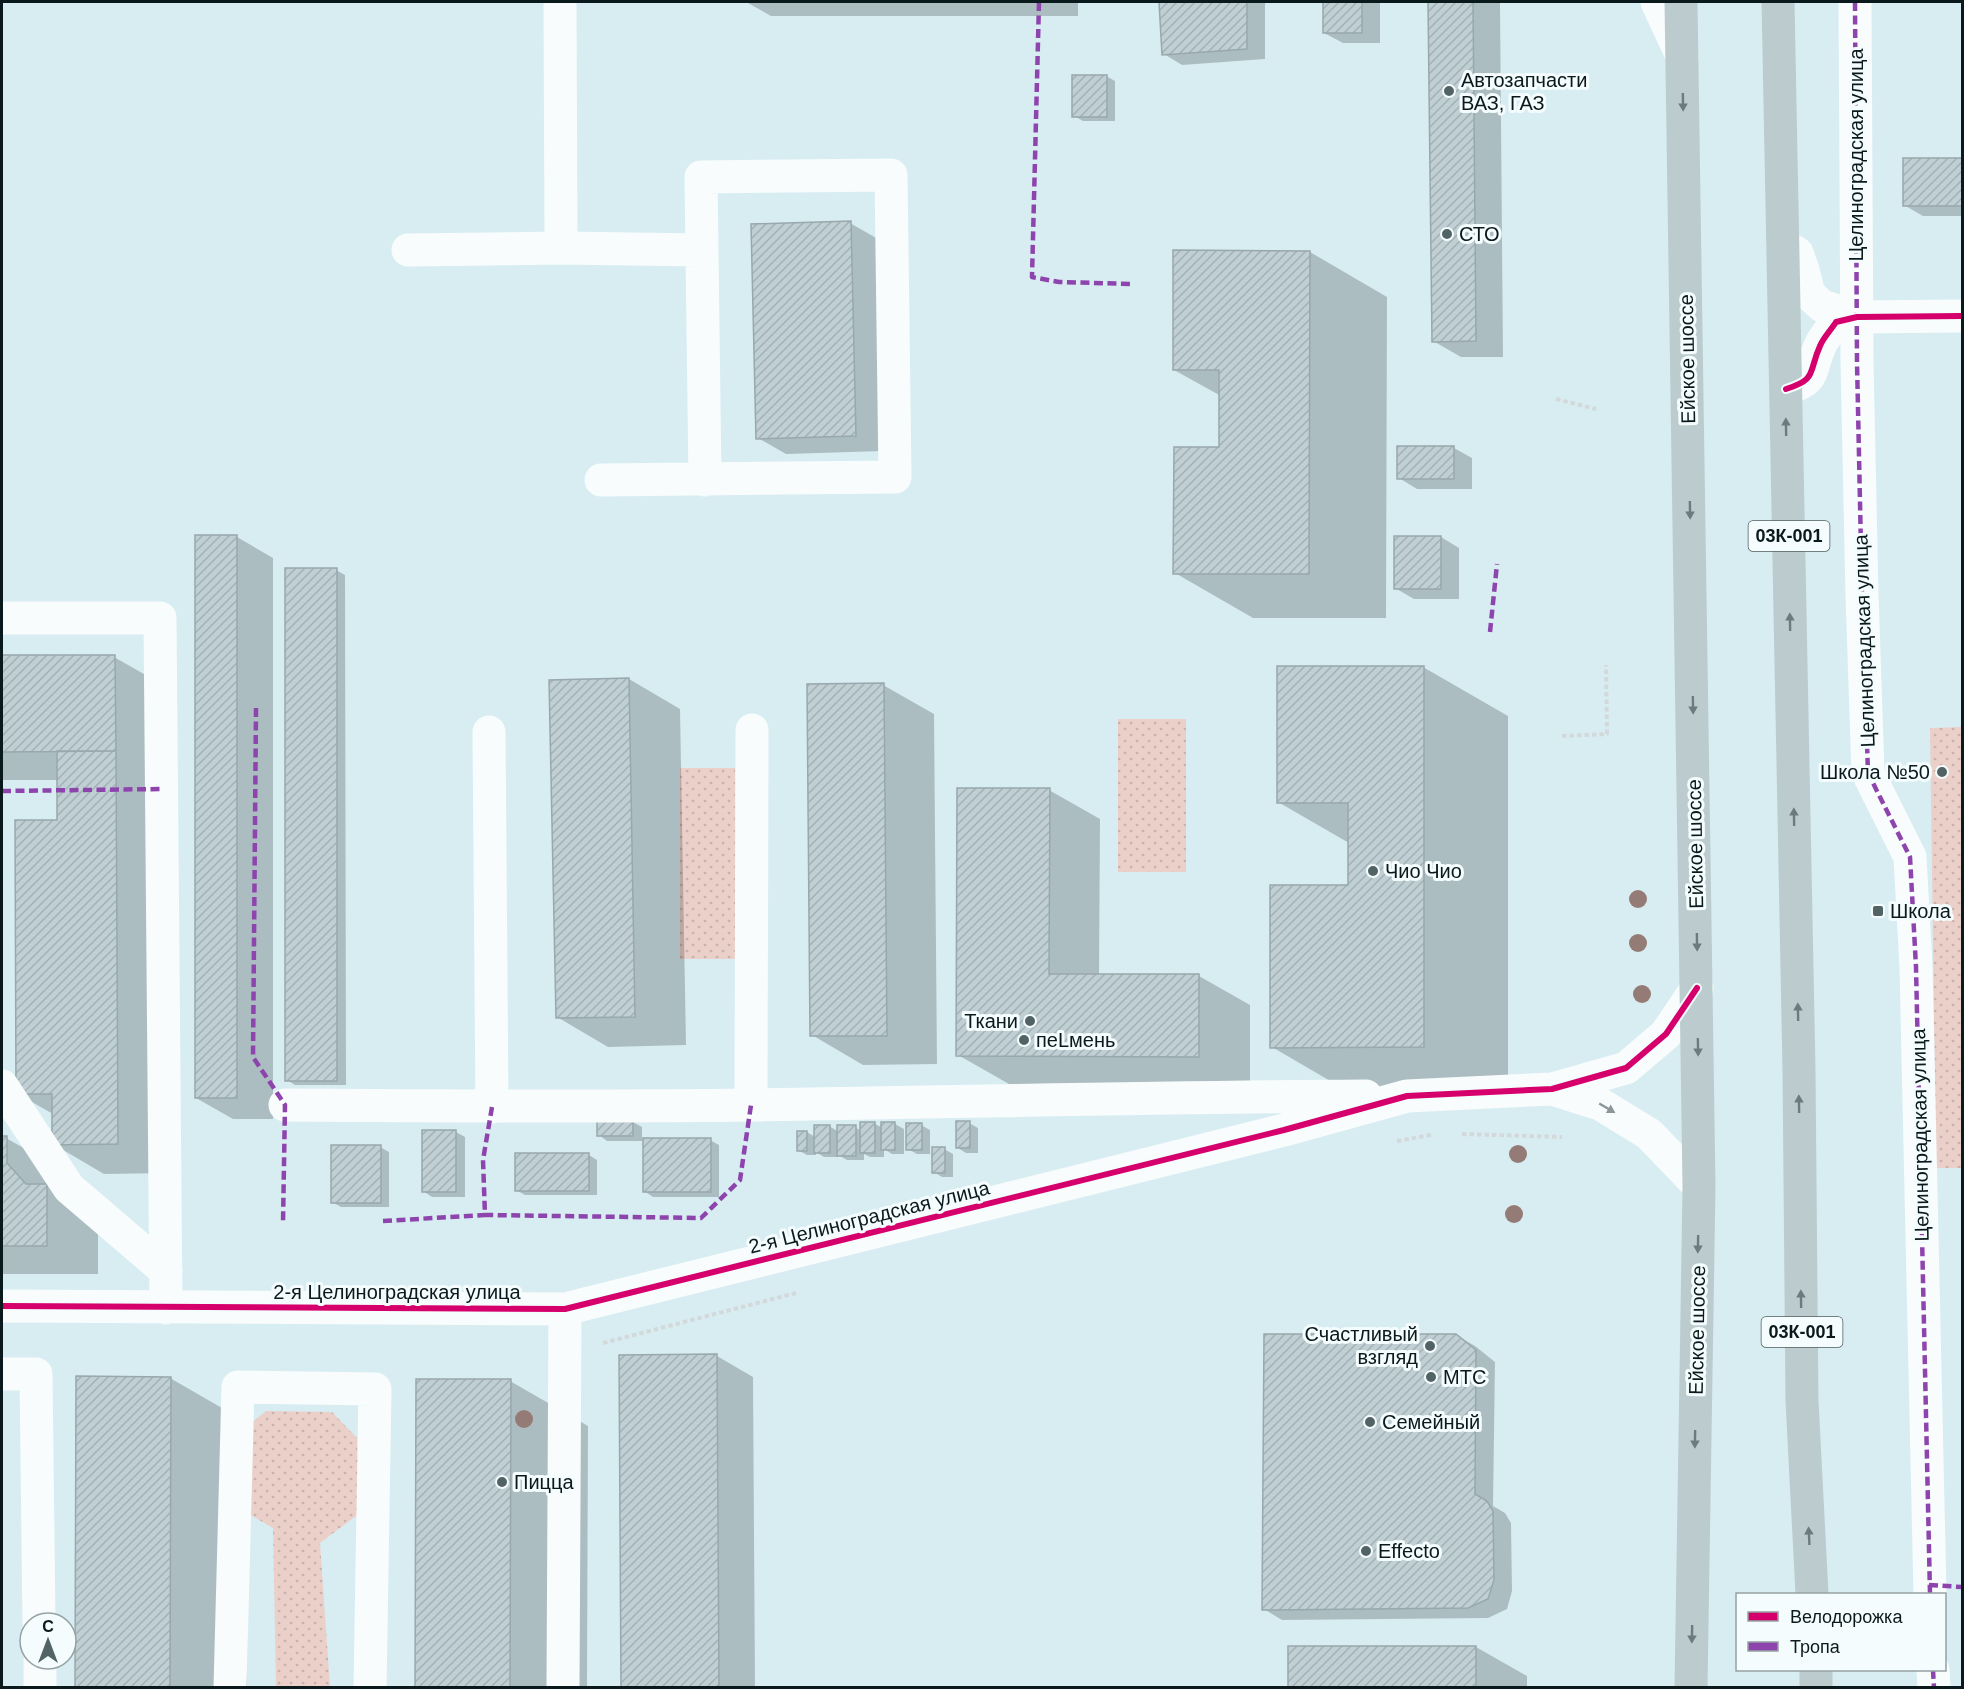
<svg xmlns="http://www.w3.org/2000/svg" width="1964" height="1689" font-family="Arial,sans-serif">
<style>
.park{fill:url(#park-dots)}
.shadow{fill:#0003}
.building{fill:url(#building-hatch);stroke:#98a8ac;stroke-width:1.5}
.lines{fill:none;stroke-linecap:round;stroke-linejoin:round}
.path{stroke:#d3d9da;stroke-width:4;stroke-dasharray:4.5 3;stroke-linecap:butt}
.minor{stroke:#f9fcfd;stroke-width:33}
.major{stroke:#bcccce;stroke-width:33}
.quiet{stroke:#8e44ad;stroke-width:4.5;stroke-dasharray:9 4.5;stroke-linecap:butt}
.cycleway-casing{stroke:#f4fcfd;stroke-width:10}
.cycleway{stroke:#d6006c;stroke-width:6}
.tree{fill:#947b76}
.oneway{fill:#6c7b7d}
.oneway2{fill:#8d9697}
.poi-dot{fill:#526366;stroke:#f4fcfd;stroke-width:2}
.labels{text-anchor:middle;stroke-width:6;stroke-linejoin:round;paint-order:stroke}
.shield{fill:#f4fcfd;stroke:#505d5f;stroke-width:1.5}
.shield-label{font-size:18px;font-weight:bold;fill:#0a191b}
.poi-label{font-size:20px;fill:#0a191b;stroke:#f4fcfd;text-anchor:start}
.street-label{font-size:20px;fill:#0a191b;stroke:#f4fcfd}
</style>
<defs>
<pattern id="park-dots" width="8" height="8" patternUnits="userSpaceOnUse" patternTransform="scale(1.5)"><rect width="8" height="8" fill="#ebd0ca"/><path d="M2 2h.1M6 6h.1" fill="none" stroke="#c8b2ad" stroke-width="1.8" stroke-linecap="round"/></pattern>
<pattern id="building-hatch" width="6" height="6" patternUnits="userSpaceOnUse" patternTransform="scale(1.5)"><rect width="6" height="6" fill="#bfcfd3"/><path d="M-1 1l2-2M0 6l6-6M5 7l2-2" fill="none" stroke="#a3b1b5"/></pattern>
</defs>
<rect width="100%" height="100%" fill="#d8edf2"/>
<path class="park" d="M1118,719H1186V872H1118Z
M1962,727V1168H1936L1930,728Z
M680,768H735V959H680Z
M266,1411L332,1412L357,1438L360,1513L320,1543L330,1687H276L273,1528L247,1513L249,1425Z"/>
<path class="shadow" d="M746,2H1078V16H771Z
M1160,2H1265V59L1182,65L1164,54Z
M1324,2H1380V43H1343L1324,33Z
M1429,2H1500L1503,357H1461L1433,341Z
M1106,76L1115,81V121H1083L1074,116Z
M1904,159H1962V216H1923L1904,205Z
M850,223L878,239L883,451L786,454L758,438Z
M1310,252L1387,297L1386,618H1253L1175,573L1220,449L1221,396L1174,370Z
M1454,448L1472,458V489H1417L1399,478Z
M237,537L273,558V1119H233L196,1098Z
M1441,537L1459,548V599H1414L1395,588Z
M336,570L345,575L346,1085H295L287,1080Z
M2,656L114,657L165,686L168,1173L104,1174L53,1144V1114L18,1094L59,822V780H2Z
M1423,667L1508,716V1095L1356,1096L1272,1047L1349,887V843L1278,802Z
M629,679L680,709L686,1045L608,1047L557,1017Z
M883,685L934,714L937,1064L863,1065L812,1035Z
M1049,790L1100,819L1099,975L1199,976L1250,1005V1085L1009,1084L958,1055Z
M633,1122L642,1127V1140H710L719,1145V1197H653L644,1191V1141H607L599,1135Z
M969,1123L978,1128V1153H966L958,1148Z
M875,1124L883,1128L895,1124L904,1129V1154H892L884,1149V1157H870L864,1154V1160H847L838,1155V1157H824L816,1152V1155H807L798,1150L807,1132L815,1137L829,1126L839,1132L855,1127L861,1131Z
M921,1125L930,1130V1154H917L908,1149Z
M456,1132L465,1137V1197H432L423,1191Z
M2,1138H6L57,1167L98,1214V1274H2Z
M380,1147L389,1152V1207H341L332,1202Z
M944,1149L953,1154V1177H942L934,1172Z
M589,1155L597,1160V1195H525L516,1190Z
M1456,1335L1475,1346L1495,1362L1493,1506L1505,1513L1511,1523L1512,1591L1507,1609L1488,1618L1282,1620L1264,1609Z
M717,1356L753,1377L755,1688H623Z
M170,1378L248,1423L247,1688H77Z
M510,1381L588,1426L587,1688H417Z
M1290,1647H1476L1527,1676V1688H1290Z"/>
<path class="building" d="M1159,2H1247V49L1162,55Z
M1323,2H1362V33H1323Z
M1428,2H1473L1476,341L1432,342Z
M1072,75H1107V117H1072Z
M1903,158H1962V206H1903Z
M851,221L856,436L756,439L751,224Z
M1173,250L1310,251L1309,574H1173L1174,447H1219V370H1173Z
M1397,446H1454V479H1397Z
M195,535H237V1098H195Z
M1394,536H1441V589H1394Z
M285,568H337V1081H285Z
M2,655H115L116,751L2,752Z
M1277,666H1424V1047L1270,1048V885H1348V803H1277Z
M629,678L635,1017L556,1018L549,680Z
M884,683L887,1036H810L807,684Z
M57,751H116L118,1144L52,1145V1094H16L15,820H57Z
M957,788H1050L1049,974H1199V1057L956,1056Z
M597,1121H633V1136H597Z
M956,1121H970V1148H956Z
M860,1122H875V1153H860Z
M881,1122H895V1150H881Z
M906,1123H922V1150H906Z
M814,1125H830V1153H814Z
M837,1125H856V1156H837Z
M422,1130H456V1192H422Z
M797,1131H807V1151H797Z
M2,1136H7V1163L26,1184H47V1246H2Z
M643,1138H711V1192H643Z
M331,1145H381V1203H331Z
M932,1147H945V1173H932Z
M515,1153H589V1191H515Z
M1264,1334H1456L1476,1350L1475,1494L1487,1501L1493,1511L1494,1580L1488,1599L1468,1608L1262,1610Z
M717,1354L719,1688H621L619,1355Z
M76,1376L171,1377L170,1688H75Z
M416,1379H511L510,1688H415Z
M1288,1646H1476V1688H1288Z"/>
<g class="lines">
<path class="path" d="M1556,399L1596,409
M1562,736L1607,734L1606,665
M1462,1134L1562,1137
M1397,1141L1431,1135
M603,1343L796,1293"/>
<path class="minor" d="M560,2L561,248
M1657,2L1682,56
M1855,2L1857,362L1862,595L1868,773L1910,857L1916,967L1930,1594
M1783,245L1797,253L1803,270L1809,294L1822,306L1857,317
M408,250L561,248L702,250
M1786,389C1818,379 1808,372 1820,346C1823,338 1831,330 1836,322L1857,317L1962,316
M601,480L895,477L891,175L701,177L705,480
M2,618H160L166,1308
M489,732L492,1107
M2,1086L69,1188L166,1271
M1552,1089L1600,1104L1649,1134L1699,1186
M285,1105C440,1106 596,1107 752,1105C956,1102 1161,1097 1366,1096
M751,1105L752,730
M2,1306L565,1309L1284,1130L1407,1096L1552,1089L1626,1068L1666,1034L1697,988
M2,1374H36L39,1623
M40,1659V1688
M1933,1670L1934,1688
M230,1688L238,1387L375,1389L370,1688
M563,1688L565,1309"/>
<path class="major" d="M1681,2L1699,1186L1691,1688
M1778,2L1799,1070L1802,1401L1812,1594
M1816,1670V1688"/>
<path class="quiet" d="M1039,2L1032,277L1059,282L1134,284
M1855,2L1857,362L1862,595L1868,773L1910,857L1916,967L1930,1594
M1490,632L1497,564
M256,708L253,1057L285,1105L283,1223
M2,791L162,789
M492,1107L483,1160L485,1215L701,1218L740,1180L751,1105
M383,1221L485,1215
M1929,1585L1962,1587
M1933,1670L1934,1688"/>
<g class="cycleway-casing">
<path id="cycleway" d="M1786,389C1818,379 1808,372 1820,346C1823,338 1831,330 1836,322L1857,317L1962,316
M2,1306L565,1309L1284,1130L1407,1096L1552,1089L1626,1068L1666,1034L1697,988"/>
</g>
<use href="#cycleway" class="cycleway"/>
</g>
<g class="tree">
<circle cx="1638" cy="899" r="9"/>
<circle cx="1638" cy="943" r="9"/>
<circle cx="1642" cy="994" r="9"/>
<circle cx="1518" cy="1154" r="9"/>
<circle cx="1514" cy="1214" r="9"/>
<circle cx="524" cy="1419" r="9"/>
</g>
<defs><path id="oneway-solid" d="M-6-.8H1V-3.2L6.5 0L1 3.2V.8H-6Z" transform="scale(1.5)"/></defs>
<g class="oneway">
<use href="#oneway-solid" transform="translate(1683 102) rotate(89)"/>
<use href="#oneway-solid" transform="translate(1786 427) rotate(-91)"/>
<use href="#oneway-solid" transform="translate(1690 510) rotate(89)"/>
<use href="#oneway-solid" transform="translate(1790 622) rotate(-91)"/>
<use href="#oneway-solid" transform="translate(1693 705) rotate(89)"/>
<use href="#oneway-solid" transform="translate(1794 817) rotate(-91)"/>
<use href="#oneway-solid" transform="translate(1697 942) rotate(89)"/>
<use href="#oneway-solid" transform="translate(1798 1012) rotate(-91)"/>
<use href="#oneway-solid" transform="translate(1698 1047) rotate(89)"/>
<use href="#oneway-solid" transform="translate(1799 1104) rotate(-91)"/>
<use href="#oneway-solid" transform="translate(1698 1244) rotate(91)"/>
<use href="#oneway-solid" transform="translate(1801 1299) rotate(-91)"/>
<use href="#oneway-solid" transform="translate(1695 1439) rotate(91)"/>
<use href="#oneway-solid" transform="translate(1809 1536) rotate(-93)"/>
<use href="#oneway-solid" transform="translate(1692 1634) rotate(91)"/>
</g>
<use class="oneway2" href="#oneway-solid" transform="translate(1607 1108) rotate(30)"/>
<g class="poi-dot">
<circle cx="1449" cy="91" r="6"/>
<circle cx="1447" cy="234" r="6"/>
<circle cx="1942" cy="772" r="6"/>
<circle cx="1373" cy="871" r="6"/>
<rect x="1872" y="905" width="12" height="12" rx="3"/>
<circle cx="1030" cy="1021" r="6"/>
<circle cx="1024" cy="1040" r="6"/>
<circle cx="1430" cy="1346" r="6"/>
<circle cx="1431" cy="1377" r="6"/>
<circle cx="1370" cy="1422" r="6"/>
<circle cx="502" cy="1482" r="6"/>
<circle cx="1366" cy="1551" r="6"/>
</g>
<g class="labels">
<g class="shield">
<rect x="1748.5" y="521" width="81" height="30" rx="4.5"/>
<rect x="1761.5" y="1317" width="81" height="30" rx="4.5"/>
</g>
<g class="shield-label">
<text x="1789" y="542">03К-001</text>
<text x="1802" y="1338">03К-001</text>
</g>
<g class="poi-label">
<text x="1461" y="87">Автозапчасти<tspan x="1461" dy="23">ВАЗ, ГАЗ</tspan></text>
<text x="1459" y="241">СТО</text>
<text x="1930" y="779" text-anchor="end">Школа №50</text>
<text x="1385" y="878">Чио Чио</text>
<text x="1890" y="918">Школа</text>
<text x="1018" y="1028" text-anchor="end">Ткани</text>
<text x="1036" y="1047">пеLмень</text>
<text x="1418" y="1341" text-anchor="end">Счастливый<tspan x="1418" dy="23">взгляд</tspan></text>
<text x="1443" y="1384">МТС</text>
<text x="1382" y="1429">Семейный</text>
<text x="514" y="1489">Пицца</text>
<text x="1378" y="1558">Effecto</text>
</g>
<g class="street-label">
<text transform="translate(1856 155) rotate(-90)" y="7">Целиноградская улица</text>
<text transform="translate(1687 359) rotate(-91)" y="7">Ейское шоссе</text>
<text transform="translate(1864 641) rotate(-92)" y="7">Целиноградская улица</text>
<text transform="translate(1695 844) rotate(-91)" y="7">Ейское шоссе</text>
<text transform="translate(1920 1135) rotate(-91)" y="7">Целиноградская улица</text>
<text transform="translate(869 1217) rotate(-14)" y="7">2-я Целиноградская улица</text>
<text x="397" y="1299">2-я Целиноградская улица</text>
<text transform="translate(1697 1330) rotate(-89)" y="7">Ейское шоссе</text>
</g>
</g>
<rect width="1964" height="1689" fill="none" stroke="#0a191b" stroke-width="6"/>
<rect x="1736" y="1593" width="210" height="78" fill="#f4fcfd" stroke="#96a1a3" stroke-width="1.5"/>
<rect x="1748" y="1612" width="30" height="9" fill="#d6006c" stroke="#96a1a3" stroke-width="1.5"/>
<text x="1790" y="1623" font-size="18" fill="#0a191b">Велодорожка</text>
<rect x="1748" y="1642" width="30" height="9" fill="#8e44ad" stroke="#96a1a3" stroke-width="1.5"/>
<text x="1790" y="1653" font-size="18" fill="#0a191b">Тропа</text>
<g transform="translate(48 1641)"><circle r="28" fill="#f4fcfd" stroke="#96a1a3" stroke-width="1.5"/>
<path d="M0-4.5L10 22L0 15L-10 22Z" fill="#526366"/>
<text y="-9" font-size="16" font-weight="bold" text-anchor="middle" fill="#0a191b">С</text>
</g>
</svg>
